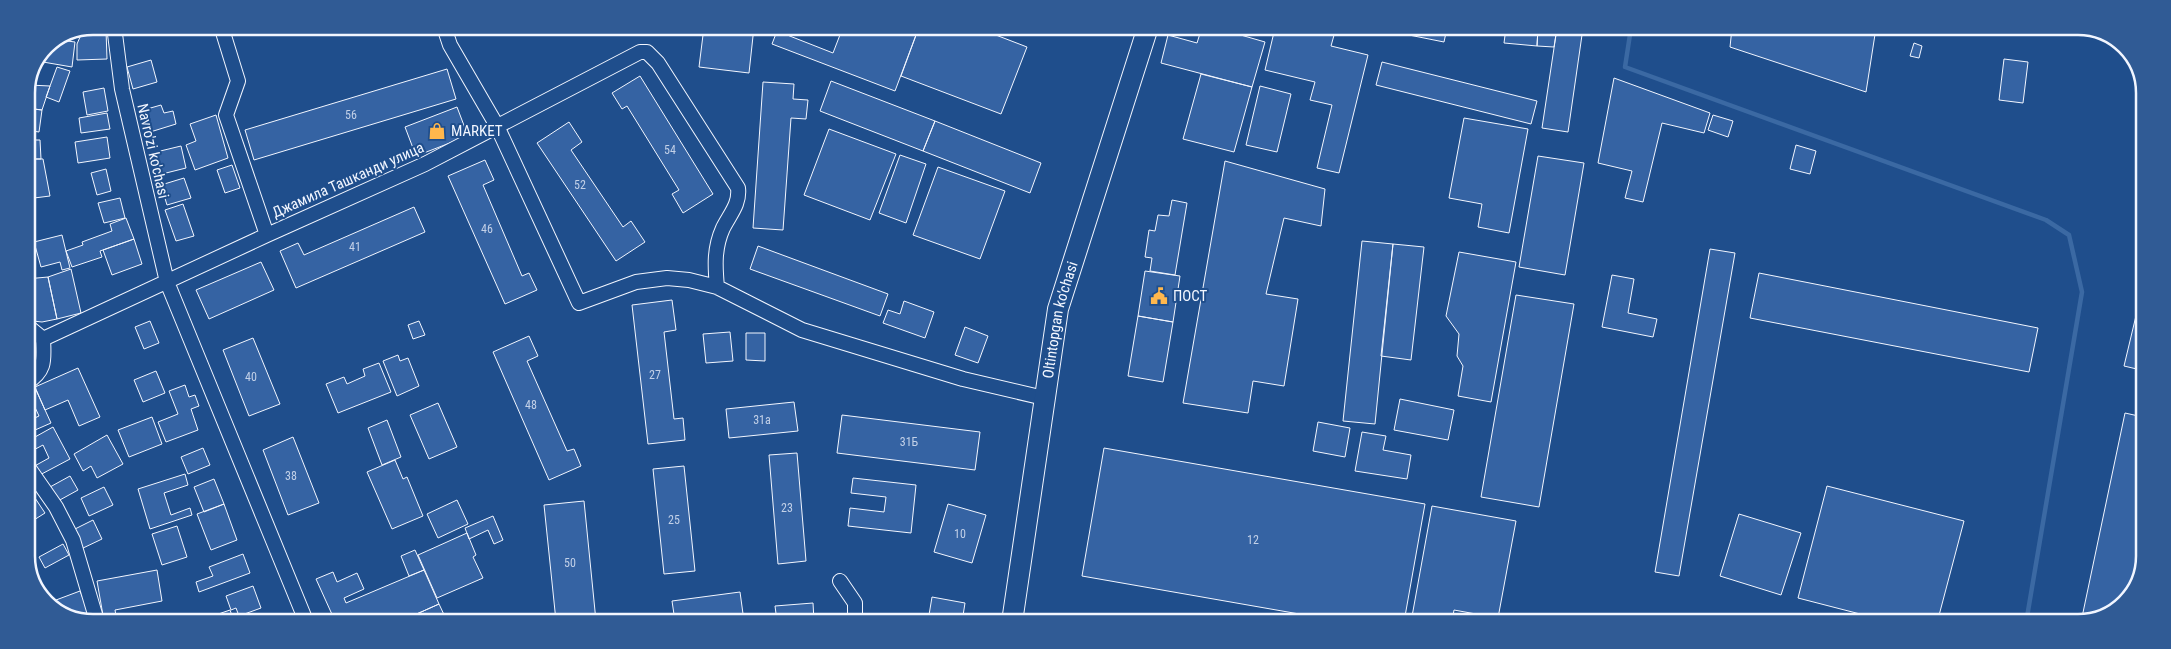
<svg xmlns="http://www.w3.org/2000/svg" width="2171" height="649" font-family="'Roboto Condensed',sans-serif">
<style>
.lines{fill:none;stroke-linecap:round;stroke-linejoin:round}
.stream{stroke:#3b69a3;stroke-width:4.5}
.building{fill:#3563a3;stroke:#f2f6ff}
.street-casing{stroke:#f2f6ff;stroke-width:16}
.secondary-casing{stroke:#f2f6ff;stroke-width:22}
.street{stroke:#1f4e8c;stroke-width:14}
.secondary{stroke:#1f4e8c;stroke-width:20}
.labels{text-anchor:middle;stroke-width:4;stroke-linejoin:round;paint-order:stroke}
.number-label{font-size:12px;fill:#c3d1e8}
.poi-label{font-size:15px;fill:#f2f6ff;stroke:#1f4e8c;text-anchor:start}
.street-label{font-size:15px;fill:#f2f6ff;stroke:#1f4e8c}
.rim{fill:none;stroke:#f2f6ff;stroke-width:2.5}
</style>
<rect width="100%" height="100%" fill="#1f4e8c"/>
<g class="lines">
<path class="stream" d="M1631,28L1625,67L2046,220L2069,235L2082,292L2026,623"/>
</g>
<path class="building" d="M240,26H270L243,35Z
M704,27H754L749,73L699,67Z
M843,27H919L895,91L772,44L777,31L833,53Z
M919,27H975L1027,47L1001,114L901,76Z
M1202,27H1213L1265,42L1252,87L1161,63L1168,35L1197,43Z
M1275,28H1336L1331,46L1368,55L1339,173L1317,168L1332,105L1310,100L1315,82L1265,70Z
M1374,28H1447L1444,42Z
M1506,28H1538L1537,46L1504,43Z
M1538,28H1557L1554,47L1537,46Z
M1557,28H1583L1568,132L1542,128Z
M1732,28H1876L1866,92L1730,47Z
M83,30H106L107,59L77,60V44Z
M60,40L75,42L72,67L43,62L46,46Z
M1914,43L1922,46L1919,58L1910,56Z
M2004,59L2028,62L2023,103L1999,100Z
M151,60L157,82L133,89L127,67Z
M1382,62L1537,101L1531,124L1376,85Z
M57,67L70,71L59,102L46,97Z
M447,69L456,99L254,160L245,130Z
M1201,74L1252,87L1234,152L1183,139Z
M640,76L713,194L683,213L672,194L679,190L627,106L622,109L612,93Z
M1614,78L1710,113L1704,133L1662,123L1643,202L1625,198L1632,171L1598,163Z
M831,81L935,121L923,151L820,111Z
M763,82L794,84L793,99L808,100L806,119L791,118L783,230L753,228Z
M29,85L50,86L42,110L26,108V93Z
M1260,86L1291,94L1277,152L1246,145Z
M104,88L108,111L87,115L83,92Z
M161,105L164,113L173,111L176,124L147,133L140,111Z
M457,107L468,136L416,156L405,127Z
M26,108L42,110L39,132L26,130Z
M107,113L110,129L81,133L79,118Z
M216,115L228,158L195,170L186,145L196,141L190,124Z
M1713,115L1733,121L1728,137L1708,130Z
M1464,118L1528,129L1509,233L1478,227L1482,204L1449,198Z
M935,121L1041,163L1030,193L923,151Z
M569,122L582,142L571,150L623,227L631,221L645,242L616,261L537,143Z
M829,129L896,154L870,220L804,195Z
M107,137L110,158L78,163L75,142Z
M28,140H40L41,159H26Z
M1796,145L1816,151L1810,174L1790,169Z
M181,146L186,168L158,175L152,153Z
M900,155L926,164L906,223L879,213Z
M1538,156L1584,163L1565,275L1519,267Z
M26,159H43L50,196L26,199Z
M485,160L494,180L483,185L522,276L529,273L537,290L505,304L448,176Z
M1225,161L1325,189L1321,226L1284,218L1266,294L1298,299L1284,386L1253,381L1248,413L1183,403Z
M232,165L240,188L225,193L217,170Z
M938,167L1005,191L980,259L913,235Z
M106,169L111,191L97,195L91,173Z
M184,178L191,198L167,205L161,185Z
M120,198L125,218L104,223L98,203Z
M1172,200L1187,203L1175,275L1150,271L1152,258L1145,257L1149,230L1155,231L1158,215L1169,216Z
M26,201H32L34,216L26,217Z
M183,204L194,236L176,241L165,210Z
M414,207L425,232L296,288L280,251L298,243L304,255Z
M126,218L134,239L100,251L102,257L72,267L66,251L83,245L82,242L112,231L110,224Z
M26,231L31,263H26Z
M62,235L70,268L62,270L60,262L41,267L34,242Z
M134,239L142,264L112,275L103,250Z
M1362,241L1393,244L1375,424L1343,421Z
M1393,244L1424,247L1411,360L1381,356Z
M758,246L888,294L880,316L750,269Z
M1710,249L1735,253L1679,576L1655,572Z
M1459,252L1516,262L1491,402L1458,396L1463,366L1457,356L1459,334L1446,316Z
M261,262L274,290L209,319L196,290Z
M71,269L81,313L57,319L48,277Z
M1145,271L1180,276L1173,322L1138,316Z
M1759,273L2038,328L2029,372L1750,318Z
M1612,275L1634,279L1628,313L1657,319L1653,337L1602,327Z
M48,277L57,319L42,322L33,321L26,318V279Z
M1516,295L1574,304L1539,507L1481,497Z
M2140,299L2144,300L2143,362L2141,370L2124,366Z
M672,300L676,330L664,332L674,419L683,418L685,440L648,444L632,305Z
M904,301L934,312L925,338L883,323L888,310L900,314Z
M1138,316L1173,322L1163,382L1128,376Z
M150,321L159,343L144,349L135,327Z
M419,321L425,335L413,339L408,325Z
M965,327L988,336L978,363L955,355Z
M730,332L733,361L706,363L703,334Z
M746,333H765V361L746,360Z
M529,336L538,356L527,361L567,451L574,449L581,466L549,480L493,352Z
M253,338L280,404L249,416L223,350Z
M398,355L400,361L408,358L419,386L397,396L383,361Z
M379,363L391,392L338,413L326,384L344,377L347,384L365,376L363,369Z
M78,368L100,417L79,426L68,400L45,410L35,387Z
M156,371L165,393L143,402L134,380Z
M185,385L189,397L195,395L199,406L191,409L198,430L166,442L158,422L178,414L169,391Z
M36,390L51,423L26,434V422L39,416L33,403L26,405V394Z
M1400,399L1454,410L1448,440L1394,430Z
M794,402L798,431L729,438L726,409Z
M438,403L457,447L429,459L410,415Z
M2125,413L2143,417V573L2119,609L2081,622Z
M842,415L980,432L975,470L837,453Z
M152,417L162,444L129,457L118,430Z
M387,420L401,457L382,465L368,428Z
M1318,422L1350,428L1345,457L1313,451Z
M53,427L70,459L36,477L31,468L49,458L43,445L26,454V442Z
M1362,432L1386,436L1383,450L1411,455L1407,479L1355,471Z
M107,435L123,464L97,478L91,466L83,471L74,454Z
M293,437L319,503L288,515L263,450Z
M203,448L210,465L188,474L181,457Z
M1104,448L1425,504L1404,622H1345L1082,576Z
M797,453L806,561L778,564L769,455Z
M395,460L403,479L407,477L423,516L392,529L367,472Z
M684,466L695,571L664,574L653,469Z
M185,474L188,485L164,493L171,515L190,508L192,515L150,529L138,489Z
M70,476L78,490L58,501L50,487Z
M853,478L916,485L911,533L848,526L850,508L884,512L886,497L851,493Z
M214,479L224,504L204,512L194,487Z
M1827,486L1964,521L1937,623H1895L1798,598Z
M104,487L113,505L89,516L81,498Z
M35,498L45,513L26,525V504Z
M457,500L468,524L438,538L427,514Z
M584,501L596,621H556L544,505Z
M224,504L237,540L211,550L197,514Z
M948,504L986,515L972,563L934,552Z
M1432,506L1516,521L1498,618L1454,610L1452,622H1411Z
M1739,514L1801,533L1781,595L1720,576Z
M493,516L503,540L494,544L488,530L469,539L465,528Z
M93,520L102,539L81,549L73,530Z
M177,526L187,557L162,565L152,534Z
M26,532L33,542L26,546Z
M467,533L476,555L473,557L483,578L437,598L418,555Z
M63,544L69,555L45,568L39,557Z
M415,550L424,570L409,576L401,556Z
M243,554L250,573L199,592L196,582L213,576L209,567Z
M157,570L162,601L115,610L117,621H104L97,581Z
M424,570L439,604L401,621H335L316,579L333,572L337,582L357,573L364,589L344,598L346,603Z
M253,586L261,608L239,616L236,608L231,610L226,596Z
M80,591L92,621H76L48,603Z
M740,592L744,621H675L672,601Z
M932,597L965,603L962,622L928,621Z
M813,603L814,621H777L775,606Z
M439,604L447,621H401Z
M230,610L234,621H201V620Z"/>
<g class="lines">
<g class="street-casing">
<path id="street" d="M114,26L122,89L167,282L306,621
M221,26L238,81L226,115L267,235
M444,27L450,45L497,126L579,303L636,282L667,278L689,280L717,287L802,330L963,379L1044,398
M26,325L43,339
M26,383C46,371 44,360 43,339L267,235L425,164L640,52H647L658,63L738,188C740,204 730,214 723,228C714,248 715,266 717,287
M26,464L56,507L73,540L97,621
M840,581L855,603V621"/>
</g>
<g class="secondary-casing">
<g id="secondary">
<path id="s1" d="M1012,622L1058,309L1148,27"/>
</g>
</g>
<use href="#street" class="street"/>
<use href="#secondary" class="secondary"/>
</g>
<defs>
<g id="shop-bare" transform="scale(1.35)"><path d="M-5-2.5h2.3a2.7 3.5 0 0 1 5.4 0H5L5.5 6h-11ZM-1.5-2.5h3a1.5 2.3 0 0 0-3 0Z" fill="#ffb74d" stroke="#1f4e8c" stroke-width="2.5" paint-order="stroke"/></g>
<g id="civic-bare" transform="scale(1.35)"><path d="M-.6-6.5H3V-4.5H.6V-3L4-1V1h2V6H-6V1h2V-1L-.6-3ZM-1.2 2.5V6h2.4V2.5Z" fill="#ffb74d" stroke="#1f4e8c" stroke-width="2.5" paint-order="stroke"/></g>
</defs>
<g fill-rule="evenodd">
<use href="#shop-bare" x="437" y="131"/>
<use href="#civic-bare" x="1159" y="296"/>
</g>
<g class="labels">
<g class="number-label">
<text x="351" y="119">56</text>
<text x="670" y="154">54</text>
<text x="580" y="189">52</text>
<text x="487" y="233">46</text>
<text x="355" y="251">41</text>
<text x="655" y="379">27</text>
<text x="251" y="381">40</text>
<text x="531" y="409">48</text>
<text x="762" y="424">31а</text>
<text x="909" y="446">31Б</text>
<text x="291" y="480">38</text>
<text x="787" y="512">23</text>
<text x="674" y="524">25</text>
<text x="960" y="538">10</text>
<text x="1253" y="544">12</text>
<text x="570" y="567">50</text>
</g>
<g class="poi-label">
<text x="451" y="136">MARKET</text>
<text x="1173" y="301">ПОСТ</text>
</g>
<g class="street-label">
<text transform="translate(153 151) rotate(77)" y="5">Navro'zi ko'chasi</text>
<text transform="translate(348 180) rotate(-24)" y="5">Джамила Ташканди улица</text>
<text dy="5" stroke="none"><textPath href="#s1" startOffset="306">Oltintopgan ko'chasi</textPath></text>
</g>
</g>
<path d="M0 0H2171V649H0ZM93 35H2078A58 58 0 0 1 2136 93V556A58 58 0 0 1 2078 614H93A58 58 0 0 1 35 556V93A58 58 0 0 1 93 35Z" fill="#305b95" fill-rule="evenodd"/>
<path class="rim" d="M93 35H2078A58 58 0 0 1 2136 93V556A58 58 0 0 1 2078 614H93A58 58 0 0 1 35 556V93A58 58 0 0 1 93 35Z"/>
</svg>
